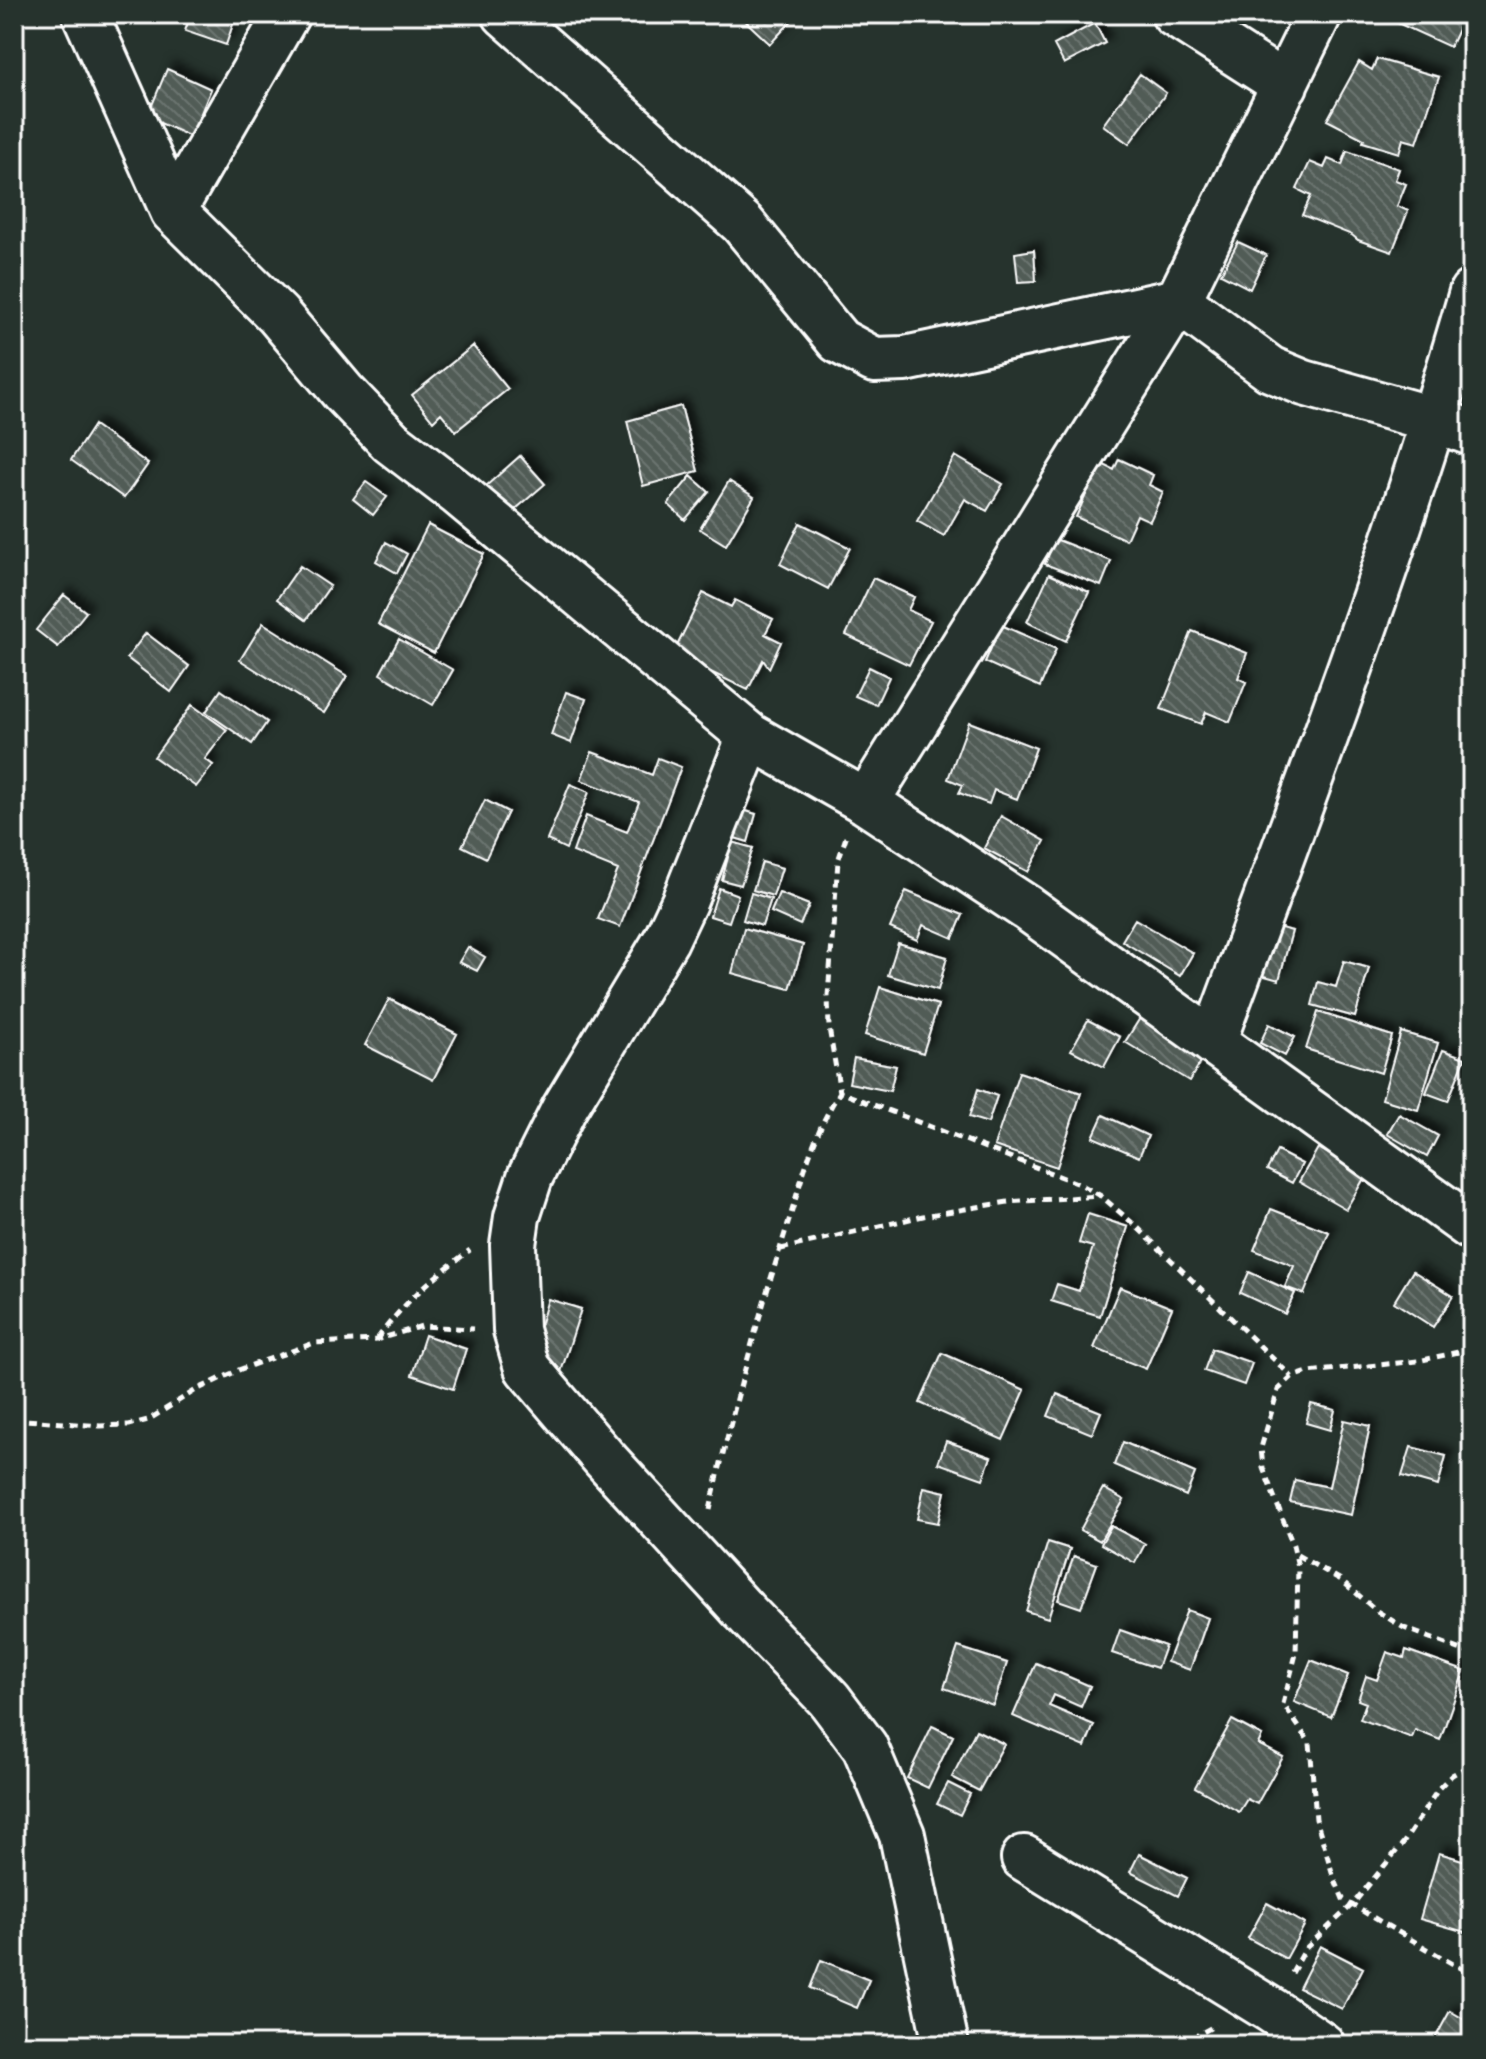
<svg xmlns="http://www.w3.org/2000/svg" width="1486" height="2059" font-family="'Architects Daughter',sans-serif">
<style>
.building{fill:url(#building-back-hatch);stroke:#fff;stroke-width:2;filter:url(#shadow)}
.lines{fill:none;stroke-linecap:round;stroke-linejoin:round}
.minor-casing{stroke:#fff;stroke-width:50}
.path{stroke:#fff;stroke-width:5;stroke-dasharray:8 6;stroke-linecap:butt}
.minor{stroke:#26332d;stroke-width:44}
</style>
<defs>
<pattern id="building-back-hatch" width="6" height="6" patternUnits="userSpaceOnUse" patternTransform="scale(2)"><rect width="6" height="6" fill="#515c57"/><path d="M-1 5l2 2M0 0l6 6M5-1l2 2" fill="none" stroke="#6b7470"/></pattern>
<filter id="shadow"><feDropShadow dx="7" dy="-7" stdDeviation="4" flood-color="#0009"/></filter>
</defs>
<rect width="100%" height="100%" fill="#26332d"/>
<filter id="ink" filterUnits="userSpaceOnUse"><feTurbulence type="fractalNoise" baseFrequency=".0125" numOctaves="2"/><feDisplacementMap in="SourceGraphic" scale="16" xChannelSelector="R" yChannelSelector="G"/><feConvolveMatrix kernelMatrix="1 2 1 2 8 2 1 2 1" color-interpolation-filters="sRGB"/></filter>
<g filter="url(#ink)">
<path class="building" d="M191,14H215L234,21L226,45L185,31Z
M738,14H798L770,44Z
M1378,14H1465L1450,47Z
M1095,23L1105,43L1064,64L1054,45Z
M1377,59L1439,77L1417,143L1403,139L1399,153L1363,142L1364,139L1327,120L1359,62L1372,70Z
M167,69L211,89L191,137L147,117Z
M1140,74L1166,93L1129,144L1103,125Z
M1347,151L1399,169L1395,180L1406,184L1397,206L1408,211L1392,252L1358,240L1352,235L1302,215L1311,196L1297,189L1310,162L1324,168L1328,159L1342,165Z
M1238,242L1266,255L1250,289L1221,274Z
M1034,250L1036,281L1018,282L1015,253Z
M473,346L508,389L456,431L441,413L433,421L412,395Z
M681,406L698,471L643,486L627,421Z
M94,425L148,464L124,498L71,460Z
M520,456L545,484L510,514L486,486Z
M955,456L1003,484L987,511L965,499L944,536L917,521Z
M1119,459L1153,475L1149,485L1163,492L1150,521L1137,515L1126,540L1076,517L1100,463L1114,470Z
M691,476L709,492L685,520L668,504Z
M729,481L754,497L726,545L700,529Z
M366,482L387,497L373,515L353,499Z
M800,523L850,548L828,589L780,564Z
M428,525L484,554L434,653L378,624Z
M1055,539L1111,561L1101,586L1045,564Z
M386,542L407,554L397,573L376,561Z
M300,566L330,586L306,620L277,599Z
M1049,574L1089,592L1066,641L1027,622Z
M873,578L914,597L908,610L931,621L909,665L846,635Z
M703,593L731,607L735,600L773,619L765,634L781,642L769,668L763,660L748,690L673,654Z
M64,595L86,612L58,647L36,630Z
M263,623L347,676L324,713L240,660Z
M1001,625L1056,649L1040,687L985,662Z
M1192,631L1247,653L1238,678L1246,682L1230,722L1206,712L1201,724L1161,709Z
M146,633L189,666L171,692L127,658Z
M399,639L453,670L433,705L380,674Z
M869,667L889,677L876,705L855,696Z
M221,690L267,722L252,744L206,712Z
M566,692L586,699L571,743L551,735Z
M192,705L227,730L205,759L213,765L196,787L154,757Z
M969,722L1036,748L1017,799L994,790L989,804L959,793L963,785L948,779Z
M592,752L652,775L658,758L681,767L620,927L598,919L618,870L573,852L586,816L627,832L639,802L581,780Z
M570,784L589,792L566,849L547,840Z
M485,800L508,812L486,858L462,846Z
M736,808L756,814L748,842L728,836Z
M1001,816L1045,841L1028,872L984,848Z
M732,842L753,848L741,885L722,880Z
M762,862L782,868L773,896L753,890Z
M719,888L738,895L729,922L710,916Z
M906,891L963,915L953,938L923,925L917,940L890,928Z
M751,893L771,899L762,926L743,920Z
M779,893L809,905L800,925L771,912Z
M1135,919L1193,953L1180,976L1122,941Z
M1267,924L1292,931L1279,980L1254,973Z
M744,928L803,945L790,989L732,973Z
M898,943L947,957L938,990L888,975Z
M468,947L485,957L477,971L459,962Z
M1344,961L1369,968L1355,1017L1312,1005L1318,982L1336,987Z
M880,987L938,1005L923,1053L865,1035Z
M389,999L457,1034L433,1080L365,1045Z
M1318,1012L1392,1036L1381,1073L1306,1049Z
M1140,1018L1204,1057L1189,1081L1125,1042Z
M1088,1020L1120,1037L1104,1067L1071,1050Z
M1269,1024L1295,1037L1285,1056L1260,1043Z
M1401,1032L1438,1043L1418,1110L1382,1099Z
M1443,1050L1465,1058L1448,1101L1426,1093Z
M854,1058L896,1066L890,1091L849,1083Z
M1019,1072L1081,1093L1057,1167L994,1146Z
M978,1089L997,1096L988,1123L969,1117Z
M1399,1114L1438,1136L1427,1157L1387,1134Z
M1103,1115L1148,1136L1139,1157L1093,1137Z
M1318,1148L1366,1175L1346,1209L1299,1182Z
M1277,1151L1302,1164L1292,1183L1267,1170Z
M1271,1209L1329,1232L1304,1294L1285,1287L1294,1266L1254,1250Z
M1088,1214L1128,1227L1100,1316L1051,1301L1057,1284L1079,1291L1093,1247L1079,1243Z
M1413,1271L1453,1296L1433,1327L1394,1302Z
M1249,1272L1295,1293L1285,1314L1240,1293Z
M1120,1287L1172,1308L1146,1369L1094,1348Z
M548,1299L581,1309L561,1372L529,1363Z
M425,1335L466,1349L453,1389L412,1375Z
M1212,1349L1252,1363L1244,1385L1204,1371Z
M942,1353L1025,1390L1003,1440L920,1403Z
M1057,1394L1101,1412L1092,1434L1048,1416Z
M1311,1404L1335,1410L1330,1430L1306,1423Z
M1344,1420L1370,1426L1351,1515L1290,1502L1295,1480L1329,1487Z
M946,1441L991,1457L983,1479L938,1463Z
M1123,1442L1195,1473L1186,1496L1114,1465Z
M1411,1447L1446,1456L1438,1486L1402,1476Z
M924,1487L945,1492L938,1523L917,1519Z
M1103,1488L1124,1500L1100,1541L1080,1530Z
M1111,1526L1145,1544L1135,1563L1101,1544Z
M1048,1542L1070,1549L1048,1618L1026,1611Z
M1074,1556L1097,1564L1081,1608L1058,1600Z
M1187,1610L1208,1618L1190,1670L1167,1662Z
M1120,1630L1165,1646L1157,1668L1112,1653Z
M958,1647L1007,1663L993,1705L944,1688Z
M1406,1650L1464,1671L1440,1740L1415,1730L1412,1738L1360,1719L1366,1703L1358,1700L1366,1676L1377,1680L1387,1652L1404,1658Z
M1311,1660L1348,1675L1331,1717L1294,1702Z
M1036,1663L1090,1686L1081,1707L1054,1695L1049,1706L1094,1725L1085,1747L1013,1716Z
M1232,1720L1262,1736L1258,1744L1283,1757L1257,1804L1247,1799L1239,1812L1195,1787Z
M932,1726L953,1736L928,1788L907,1778Z
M976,1730L1004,1744L979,1791L952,1777Z
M948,1783L970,1794L960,1815L937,1804Z
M1439,1853L1472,1863V1934L1420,1919Z
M1139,1854L1187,1878L1178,1896L1130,1872Z
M1267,1903L1305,1924L1286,1959L1248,1938Z
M1320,1946L1363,1968L1342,2009L1299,1988Z
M821,1960L869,1980L857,2008L810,1988Z
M1450,2011L1472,2024V2045L1432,2044Z"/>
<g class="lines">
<g class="minor-casing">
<path id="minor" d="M85,14L173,211L278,315L343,392L391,442L459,494L750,736L866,802L1027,908L1472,1228
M505,14L742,223L839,341L874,360L905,359L1178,301L1270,369L1304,383L1435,420L1472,433
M1174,14L1285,85
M173,211L287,14
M750,736L684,902L666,940L564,1109L530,1177L517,1217L513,1245L516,1330L527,1368L603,1457L744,1611L829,1699L865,1747L902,1835L946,2045
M866,802L1178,301L1319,14
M1213,1042C1305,794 1399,546 1472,292
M1024,1858L1271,2010L1322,2045"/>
</g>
<path class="path" d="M846,837L838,861L828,996L829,1028L840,1092L1082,1185L1101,1196L1136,1226L1292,1377
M781,1249L923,1216L1008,1202L1098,1196
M377,1339C406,1300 431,1279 470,1250
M1472,1349L1418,1361L1308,1372L1292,1377L1278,1390L1261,1448L1263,1468L1293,1545L1298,1567L1296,1654L1283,1704L1310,1743L1316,1819L1333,1875L1343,1899L1352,1905L1472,1975
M14,1419L100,1426L129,1425L148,1420L196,1390L241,1369L314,1343L376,1340L422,1326L473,1329
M710,1510C731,1417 756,1324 785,1233C801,1184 811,1136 840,1092
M1297,1555L1341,1580L1377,1611L1404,1628L1472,1654
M1292,1973L1306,1948L1352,1905L1404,1842L1439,1788L1452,1775L1472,1764
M1179,2045L1216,2025"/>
<use href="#minor" class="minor"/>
</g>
</g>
<rect width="1486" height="2059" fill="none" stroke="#26332d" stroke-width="48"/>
<rect x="24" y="24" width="1438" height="2011" fill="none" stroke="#fff" stroke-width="3" filter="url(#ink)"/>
</svg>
